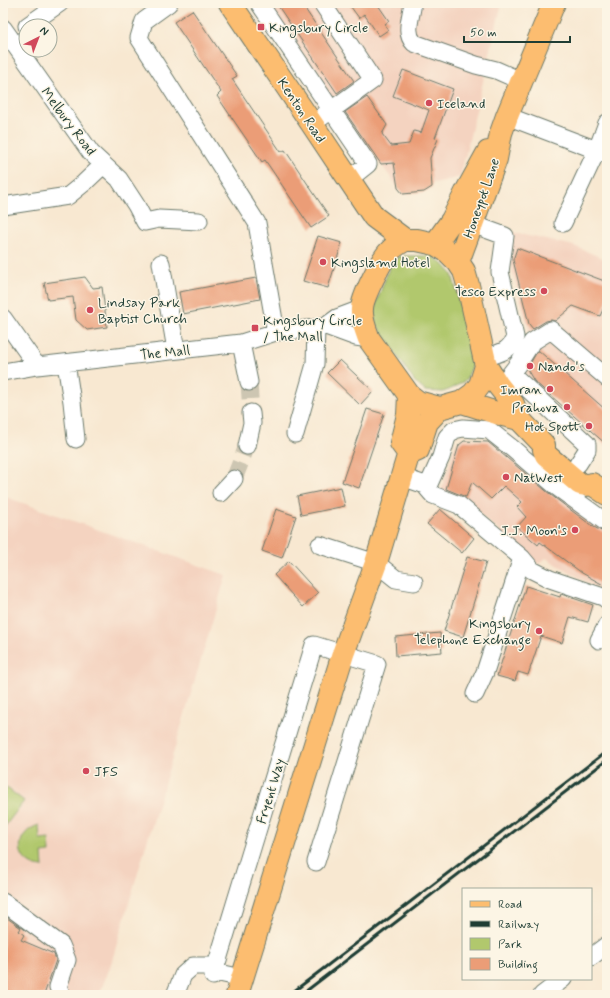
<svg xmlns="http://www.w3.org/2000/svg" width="610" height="998" font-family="Mynerve,sans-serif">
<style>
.built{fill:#f4d3c0}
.green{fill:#b1c86d;stroke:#688250}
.building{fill:#eb9d77}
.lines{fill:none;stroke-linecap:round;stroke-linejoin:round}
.minor-tunnel{stroke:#cdc6b2;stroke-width:17;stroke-dasharray:17 8;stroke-linecap:butt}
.minor-casing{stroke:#6b796b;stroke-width:19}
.major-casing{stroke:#6b796b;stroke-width:24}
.minor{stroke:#fff;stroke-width:17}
.major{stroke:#fcbd6f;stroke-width:22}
.rail{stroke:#1f3d34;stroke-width:3}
.poi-dot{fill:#d1495b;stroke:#fcf5e5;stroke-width:1.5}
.labels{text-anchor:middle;stroke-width:3;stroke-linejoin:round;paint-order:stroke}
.poi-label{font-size:14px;fill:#1f3d34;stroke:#fcf5e5;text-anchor:start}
.street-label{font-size:14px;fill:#1f3d34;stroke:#fcf5e5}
</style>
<rect width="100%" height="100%" fill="#fcf5e5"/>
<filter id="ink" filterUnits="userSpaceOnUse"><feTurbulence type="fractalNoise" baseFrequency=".025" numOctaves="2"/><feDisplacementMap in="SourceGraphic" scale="8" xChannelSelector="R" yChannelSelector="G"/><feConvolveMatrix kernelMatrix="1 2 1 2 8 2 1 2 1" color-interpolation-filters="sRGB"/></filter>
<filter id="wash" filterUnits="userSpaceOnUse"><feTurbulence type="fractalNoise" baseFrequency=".012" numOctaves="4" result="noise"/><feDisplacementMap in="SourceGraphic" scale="16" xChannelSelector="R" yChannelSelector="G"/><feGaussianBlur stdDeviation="0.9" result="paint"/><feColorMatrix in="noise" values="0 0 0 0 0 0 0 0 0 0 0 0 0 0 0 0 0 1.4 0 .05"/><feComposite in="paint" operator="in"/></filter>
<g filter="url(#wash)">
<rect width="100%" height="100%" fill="#f8e8d1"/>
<path class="built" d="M260,3H502L460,177L401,191Z
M501,230L574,246L607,260V447L523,372L530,335Z
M462,438L490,440L607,529V598L605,593L546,558L538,564L465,501L441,491L456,444Z
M3,496L226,575L110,967L99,995H3Z"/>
<path class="green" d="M399,256H432L442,263L452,274L473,355L472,367L466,380L453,388L443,392L425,391L414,381L376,324L373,312L391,263Z
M3,785L24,801L3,829Z
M39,825L40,840L49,839L50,852L42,853L43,867C15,866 12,833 39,825Z"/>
<g id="blocks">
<path class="building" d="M276,3H301L354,81L337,93Z
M348,3H381L378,5L389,21L385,24L388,30L379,36L364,14L359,18Z
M192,10L237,76L232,79L281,152L285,150L329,216L311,228L265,160L262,162L217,96L221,92L174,22Z
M403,70L453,89L435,138L438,139L430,158L432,187L424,192L403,194L398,188L394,163L381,164L345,112L367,97L387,125L382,134L391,146L409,144L414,131L421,133L429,110L393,96Z
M318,236L342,243L328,288L303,281Z
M517,248L607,282V301L600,316L573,306L555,321L551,320L546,321L533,329L529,324L513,260Z
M85,277L93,288L102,287L107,327L87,330L76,320L73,297L48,300L44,283Z
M256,278L260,299L183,314L179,292Z
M538,350L607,411V445L534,381L528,371V367Z
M340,360L373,391L360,405L327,373Z
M367,409L384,414L359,488L342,482Z
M464,441L488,442L551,495L592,526L607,534V587L582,573L540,542L538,545L517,527L526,517L517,507L522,502L504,486L491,499L472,482L466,497L446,489L459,445Z
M341,487L345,506L301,515L297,496Z
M276,509L296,516L282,558L262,551Z
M440,509L474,538L462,553L427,524Z
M467,557L486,562L463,637L444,631Z
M289,561L318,593L303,607L274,575Z
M526,586L560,597L561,594L593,605L588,622L570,617L562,643L541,636L528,675L518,672L515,681L497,676Z
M440,633L442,652L396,656L395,637Z
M3,915L21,928L19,931L24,935L21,940L54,954L56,960L44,995H3Z"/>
</g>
</g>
<g filter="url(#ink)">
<use href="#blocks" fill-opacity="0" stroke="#6b796b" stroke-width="1"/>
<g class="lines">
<path class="minor-tunnel" d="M249,382L251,413
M234,479L247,446"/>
<g class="minor-casing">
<path id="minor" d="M169,3L144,21L139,38L257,223L276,332
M259,3L368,164L348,180
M412,8C410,20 405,34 414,43L476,65L496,70L521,81
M27,26L60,3
M3,28L91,153L119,179L136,205L145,222L159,219L199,221
M507,116L607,154
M312,124L373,80L322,3
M3,206L68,196L84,183L103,165
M563,223L597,150L607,123
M472,224L505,236L500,272L515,337C509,353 498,353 484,358
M161,263L176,350
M3,318L37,366
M326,326L356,337L369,339
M241,343L249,382
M66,363L72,402L76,439
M3,372L37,366L241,343L276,332L316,328L326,326L337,318L361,309
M508,377H515L587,444V450L578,464
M498,385L508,377L518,364L532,342L551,330L607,378
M295,434L315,364L316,328
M247,446L252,423L251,413
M402,477L428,486L441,457L447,437L454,430L463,428L489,430L513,449L557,487L607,523
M428,486L427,488L433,495L459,505L522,558L532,570L550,579L603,597L607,600
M221,493L234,479
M320,545L376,563L396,579L414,582
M599,640L607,625
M475,694L485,672L522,558
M3,902L61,945L67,960L58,987L62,995
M591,957L607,945
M215,972L242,978
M213,976L314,645L377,664L316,862
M175,995L183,975L193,966H216
M542,995L563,979"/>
</g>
<g class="major-casing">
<path id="major" d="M230,3L312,124L374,217L405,240
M405,240H417L435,244L448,252L458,262L464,271L468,285L486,366L480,385L473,394L462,402L440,408L418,402L409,395L369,339C366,331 361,319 362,309C362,298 382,258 390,251C394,246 400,243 405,240Z
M435,244L452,220L467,190L488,152
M458,262L496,159L501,133L507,116L554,3
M486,366L498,385L513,404L519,419L544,445V450L546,455L580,484L586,485L592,484L607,494
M462,402L503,415L519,419
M409,454L418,450L427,422L440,408
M237,995L343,654L376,563L408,456L409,454L401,443L408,415L409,395"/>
</g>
<use href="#minor" class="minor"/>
<use href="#major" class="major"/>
<path class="rail" d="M289,995L607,751
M301,995L607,760"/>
</g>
</g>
<g class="poi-dot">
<rect x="257" y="23" width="8" height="8" rx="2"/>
<circle cx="429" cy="103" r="4"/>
<circle cx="323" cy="262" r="4"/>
<circle cx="544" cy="291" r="4"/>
<circle cx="90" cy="310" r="4"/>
<rect x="251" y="324" width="8" height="8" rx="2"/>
<circle cx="530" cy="366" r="4"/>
<circle cx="550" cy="389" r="4"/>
<circle cx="567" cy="407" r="4"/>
<circle cx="589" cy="426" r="4"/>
<circle cx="506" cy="477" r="4"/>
<circle cx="575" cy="530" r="4"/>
<circle cx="539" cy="631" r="4"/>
<circle cx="86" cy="771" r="4"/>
</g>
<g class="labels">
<g class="poi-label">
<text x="269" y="32">Kingsbury Circle</text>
<text x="437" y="108">Iceland</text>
<text x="331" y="267">Kingslamd Hotel</text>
<text x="536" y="296" text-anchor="end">Tesco Express</text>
<text x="98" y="307">Lindsay Park<tspan x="98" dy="16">Baptist Church</tspan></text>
<text x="263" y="325">Kingsbury Circle<tspan x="263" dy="16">/ The Mall</tspan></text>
<text x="538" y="371">Nando's</text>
<text x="542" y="394" text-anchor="end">Imran</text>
<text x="559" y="412" text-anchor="end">Prahova</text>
<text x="581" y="431" text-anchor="end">Hot Spott</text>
<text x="514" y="482">NatWest</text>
<text x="567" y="535" text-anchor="end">J.J. Moon's</text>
<text x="531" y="628" text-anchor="end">Kingsbury<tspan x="531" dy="16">Telephone Exchange</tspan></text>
<text x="94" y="776">JFS</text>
</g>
<g class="street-label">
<text transform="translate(302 110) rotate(56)" y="5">Kenton Road</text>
<text transform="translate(69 121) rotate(53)" y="5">Melbury Road</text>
<text transform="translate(481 198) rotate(-71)" y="5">Honeypot Lane</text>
<text transform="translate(165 352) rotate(-6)" y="5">The Mall</text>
<text transform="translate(270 791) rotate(-73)" y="5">Fryent Way</text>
</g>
</g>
<rect width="610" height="998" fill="none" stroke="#fcf5e5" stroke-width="16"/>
<rect x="462" y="888" width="130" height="92" fill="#fcf5e5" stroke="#a4ab9e"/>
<rect x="470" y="901" width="20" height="6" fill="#fcbd6f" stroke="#a4ab9e"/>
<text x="498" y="908" font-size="12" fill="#1f3d34">Road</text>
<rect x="470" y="921" width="20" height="6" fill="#1f3d34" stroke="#a4ab9e"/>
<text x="498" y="928" font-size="12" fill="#1f3d34">Railway</text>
<rect x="470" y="938" width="20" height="12" fill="#b1c86d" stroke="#a4ab9e"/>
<text x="498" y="948" font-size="12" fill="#1f3d34">Park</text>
<rect x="470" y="958" width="20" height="12" fill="#eb9d77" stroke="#a4ab9e"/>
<text x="498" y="968" font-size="12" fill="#1f3d34">Building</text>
<g transform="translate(38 38) rotate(42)"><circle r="19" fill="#fcf5e5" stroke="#a4ab9e"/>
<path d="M0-3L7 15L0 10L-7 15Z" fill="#d1495b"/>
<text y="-6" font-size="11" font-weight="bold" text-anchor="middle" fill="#1f3d34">N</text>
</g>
<path d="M464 36v6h106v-6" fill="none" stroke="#1f3d34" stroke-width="2"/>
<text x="470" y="36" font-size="12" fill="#1f3d34" stroke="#fcf5e5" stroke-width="3" paint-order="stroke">50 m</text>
</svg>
